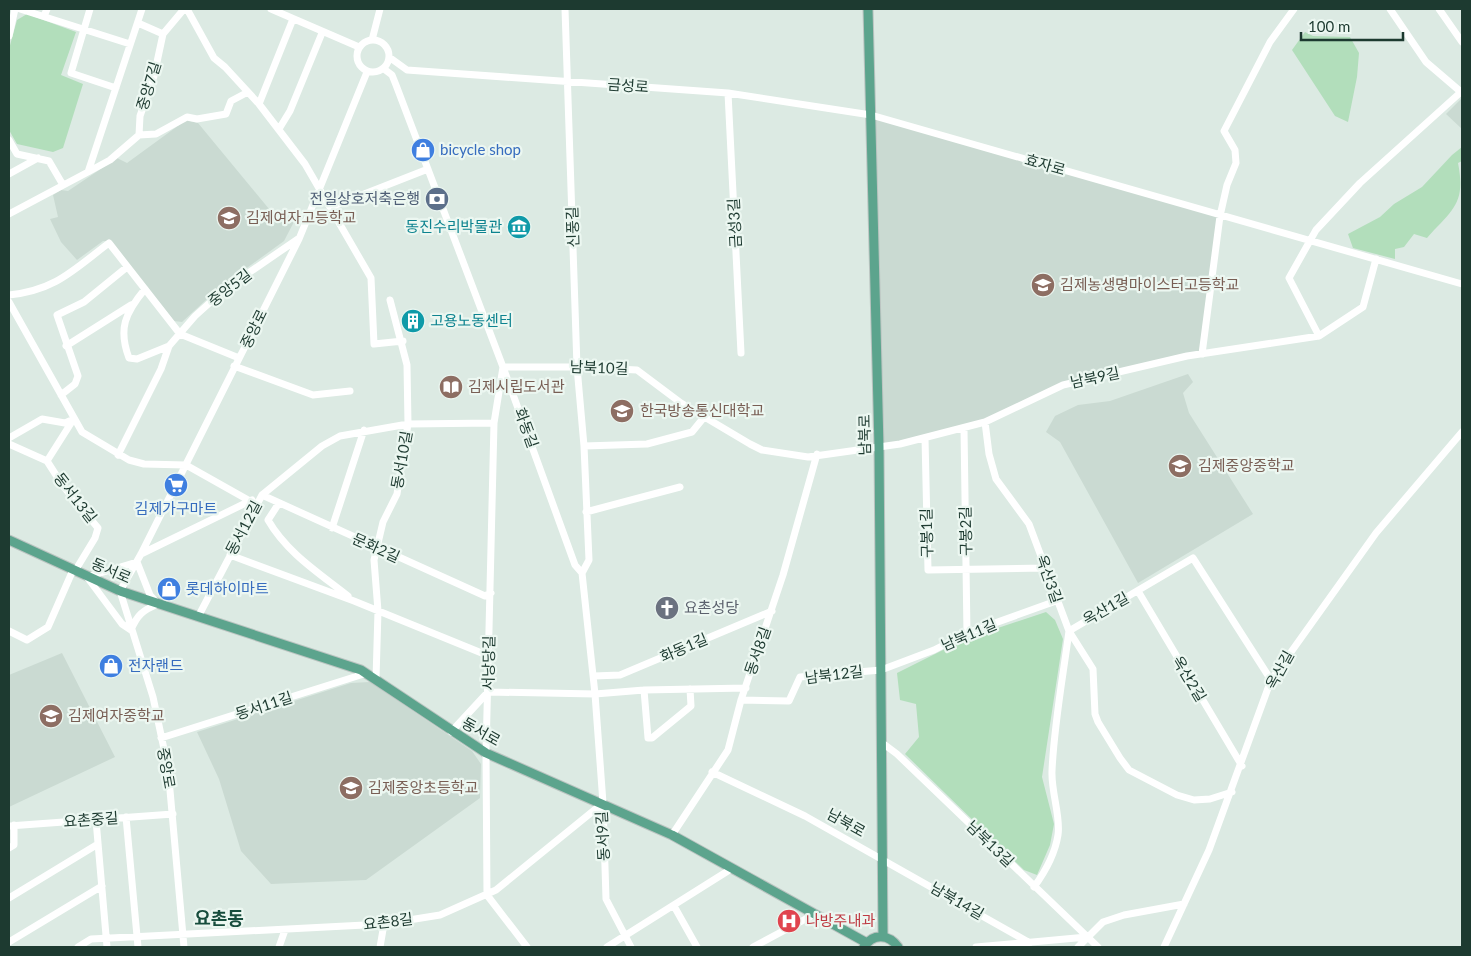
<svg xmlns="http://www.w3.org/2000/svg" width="1471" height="956" font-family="Lato,'Noto Sans KR',sans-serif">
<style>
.built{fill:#cadad2}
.green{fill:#b2debb}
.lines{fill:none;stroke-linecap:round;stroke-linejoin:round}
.major-casing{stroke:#bbc4c1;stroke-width:11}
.minor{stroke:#fff;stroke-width:7}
.major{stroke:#5ca48d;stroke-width:9}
.labels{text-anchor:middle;stroke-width:4.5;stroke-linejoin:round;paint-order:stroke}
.street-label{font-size:15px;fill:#1d3a30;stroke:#ecf7f1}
.shop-label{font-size:15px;fill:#366cbe;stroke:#ecf7f1;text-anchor:start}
.service-label{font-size:15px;fill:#4e5e75;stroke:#ecf7f1;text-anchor:end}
.education-label{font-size:15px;fill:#785e54;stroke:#ecf7f1;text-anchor:start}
.culture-label{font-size:15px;fill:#0d838f;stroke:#ecf7f1;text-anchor:end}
.worship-label{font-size:15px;fill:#5b616d;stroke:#ecf7f1;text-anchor:start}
.health-label{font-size:15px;fill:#be3a42;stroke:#ecf7f1;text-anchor:start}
.quarter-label{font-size:18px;font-weight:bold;fill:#174d3d;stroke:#ecf7f1}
</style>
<rect width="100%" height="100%" fill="#dceae3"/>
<path class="built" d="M1462,98V129L1446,114Z
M871,115L1220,216L1202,354L1063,385L985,422L879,447Z
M186,120L198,123L274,215L296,218L284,241L218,289L182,322L174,321L111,241H103L77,260L61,242L50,219L58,217L53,195L61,190L68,191L117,158L127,163Z
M1188,374L1193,382L1183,393L1189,413L1253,514L1138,583L1060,442L1046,432L1055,416L1078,405L1110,401Z
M62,653L115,757L9,807V675Z
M370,682L472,751L481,764L480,798L366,880L271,884L241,851L219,779L197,732L351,683Z"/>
<path class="green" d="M27,14L76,32L61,75L83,84L63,148L53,152L17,144L9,130V49L17,20Z
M1305,32L1313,36L1350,37L1359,53L1357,77L1348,122L1335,116L1292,50Z
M1462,147V161L1458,163C1466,204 1453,209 1427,238L1414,234L1404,247L1395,249V259L1353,248L1348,234L1380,217L1394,204L1422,187L1452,155Z
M1046,612L1055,620L1063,639L1042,777L1054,824L1050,845L1037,875L1024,870L905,754L919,737L916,704L900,700L897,673L965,639Z"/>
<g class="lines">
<g class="major-casing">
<path id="major" d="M868,9L879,447L883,937
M9,540L120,591L361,670L486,753L672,835L867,943
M864,947C873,933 889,934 898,947"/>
</g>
<path class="minor" d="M20,9L130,44
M90,9L71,73L116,88
M187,9L214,58L225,67L259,104L305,164L371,278L374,344L403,341
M271,9L359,47
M565,9L577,367L584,446L589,560L582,573
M1390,9L1426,62L1461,92
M1439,9L1462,42
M44,16L47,9
M138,23L163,34
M9,36L15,9
M357 56a16 16 0 1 1 32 0a16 16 0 1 1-32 0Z
M372,40L380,9
M389,57L407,70L728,93L871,115L1462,284
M384,69L392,75L396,85L503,367L575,565L582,573L595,694L603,803L606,899L631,947
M728,93L741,353
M259,104L293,19
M279,129L290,111L322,33
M139,135L140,116L154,76L163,34L184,9
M139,135L156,134L187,117L197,119L226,114L231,101L248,92
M9,140L17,154L49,161L63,185
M88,172L110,160L139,135
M9,174L38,158
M331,207L428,169
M9,214L88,172L142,9
M145,289C125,313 118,329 129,358L137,359L169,346
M9,295C56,290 73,270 109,243L180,334L239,358
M9,302L82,432L129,460L144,464L186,465L250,501
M1319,336L1289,278L1316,230L1360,183L1462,91
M66,346L131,305
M1202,354L1220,216L1227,185L1236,163L1235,150L1224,131L1270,42L1294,9
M234,366L313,395L350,391
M503,367H577L637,370L681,403L750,444L762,450L808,457L900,444L985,422L1063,385L1187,356L1319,336L1363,307L1376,259
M503,367L494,423L486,753L487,895L527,947
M61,395L75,384L78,376L57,315L84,302L127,267
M985,422L989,454L996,479L1029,524L1069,631L1093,669L1095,714L1098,722L1120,758L1129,770L1177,795L1194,800L1210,799L1232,792
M964,429L967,633
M9,438L42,419L65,423L74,419
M925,438L928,570L1045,568
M9,444L47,461L63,486L98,528L95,538L75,571
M584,446L647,444L692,432L705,416
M118,455L161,369L169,346L195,316L225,289L298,239
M47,461L73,420
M262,495L485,596L491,593
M279,503L268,520C287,553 319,573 348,596
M586,512L680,487
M332,528L364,430
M141,554L252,500
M230,555L354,601L489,656
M137,562L150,595L158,604C143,610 137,615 131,630L122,624L87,577Z
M1138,591L1242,766
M198,617L262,495L322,446L340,436L408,424L494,423
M9,631L27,640L48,627L73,570
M594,676L620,675L772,611
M376,679L378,611L374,560L383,522L397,494L408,424L407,365L390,300
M644,690L648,738H652L691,706L690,689
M741,700L789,701L800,677L881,670L934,650L967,633L1056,601
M451,732L488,692L595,694L644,690L746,688
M161,738L367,673
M881,742L897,754L1098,947
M712,772L805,816L1030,943
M126,817L138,947
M96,820L107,947
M9,826L173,814
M672,835L728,750L741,700L783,575L817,454
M9,848L14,845V825
M1034,887C1045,872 1055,854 1058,835C1061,817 1051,792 1052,771C1054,724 1063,677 1069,631L1193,558L1271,680
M9,898L98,844
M674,906L697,947
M9,942L102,886
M78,947L91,939L384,924L440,915L496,890L603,803
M184,947L168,768L153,697L120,591L141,554L299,239L367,72
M279,947L285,930
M380,947L384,924
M607,947L731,869
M753,947L815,914
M976,947L1087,937
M1078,947L1103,922L1124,915L1184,904
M1164,947L1209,850L1271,680L1376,533L1462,432"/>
<use href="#major" class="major"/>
</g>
<defs>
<g id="shop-disc" transform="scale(1.25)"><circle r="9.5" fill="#3f7fe0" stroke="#ecf7f1"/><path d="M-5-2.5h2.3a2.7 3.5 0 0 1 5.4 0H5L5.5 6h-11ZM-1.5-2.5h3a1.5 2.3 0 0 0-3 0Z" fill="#fff"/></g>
<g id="bank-disc" transform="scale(1.25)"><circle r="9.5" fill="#5c6f8a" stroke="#ecf7f1"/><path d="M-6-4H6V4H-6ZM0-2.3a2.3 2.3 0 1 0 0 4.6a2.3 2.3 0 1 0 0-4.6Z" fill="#fff"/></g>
<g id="school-disc" transform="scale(1.25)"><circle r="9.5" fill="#8d6e63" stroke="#ecf7f1"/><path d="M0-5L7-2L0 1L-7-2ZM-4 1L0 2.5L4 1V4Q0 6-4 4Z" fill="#fff"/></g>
<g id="museum-disc" transform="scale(1.25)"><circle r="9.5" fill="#0f9aa8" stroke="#ecf7f1"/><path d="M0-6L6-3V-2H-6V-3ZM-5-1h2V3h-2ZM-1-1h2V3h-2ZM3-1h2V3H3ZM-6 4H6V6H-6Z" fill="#fff"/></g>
<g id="building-disc" transform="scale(1.25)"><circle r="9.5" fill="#0f9aa8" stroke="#ecf7f1"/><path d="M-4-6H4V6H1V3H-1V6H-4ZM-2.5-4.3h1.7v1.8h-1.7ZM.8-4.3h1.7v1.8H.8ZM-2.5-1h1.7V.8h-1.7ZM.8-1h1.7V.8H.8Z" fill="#fff"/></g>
<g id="library-disc" transform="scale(1.25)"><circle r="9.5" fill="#8d6e63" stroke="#ecf7f1"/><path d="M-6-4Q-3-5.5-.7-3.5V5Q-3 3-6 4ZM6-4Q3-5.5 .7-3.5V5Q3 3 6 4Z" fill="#fff"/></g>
<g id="university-disc" transform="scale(1.25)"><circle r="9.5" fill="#8d6e63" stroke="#ecf7f1"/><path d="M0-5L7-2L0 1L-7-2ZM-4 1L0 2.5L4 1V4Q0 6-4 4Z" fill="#fff"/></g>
<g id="supermarket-disc" transform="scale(1.25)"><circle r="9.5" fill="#3f7fe0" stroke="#ecf7f1"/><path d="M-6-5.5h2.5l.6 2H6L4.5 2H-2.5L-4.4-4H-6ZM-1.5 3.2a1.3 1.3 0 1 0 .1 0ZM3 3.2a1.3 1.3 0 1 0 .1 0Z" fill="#fff"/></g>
<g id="church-disc" transform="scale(1.25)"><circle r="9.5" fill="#6b7280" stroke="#ecf7f1"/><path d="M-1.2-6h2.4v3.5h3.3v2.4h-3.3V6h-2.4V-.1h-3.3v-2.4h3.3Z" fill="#fff"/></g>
<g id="hospital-disc" transform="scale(1.25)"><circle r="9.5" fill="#e0444e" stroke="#ecf7f1"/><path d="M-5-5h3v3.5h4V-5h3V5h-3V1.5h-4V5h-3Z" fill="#fff"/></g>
</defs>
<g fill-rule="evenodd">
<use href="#shop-disc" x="423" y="150"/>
<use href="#bank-disc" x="437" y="199"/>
<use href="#school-disc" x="229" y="218"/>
<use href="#museum-disc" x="519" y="227"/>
<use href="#school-disc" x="1043" y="285"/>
<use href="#building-disc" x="413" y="321"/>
<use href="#library-disc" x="451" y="387"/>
<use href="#university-disc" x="622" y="411"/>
<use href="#school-disc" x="1180" y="466"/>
<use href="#supermarket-disc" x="176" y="485"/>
<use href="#shop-disc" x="169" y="589"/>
<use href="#church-disc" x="667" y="608"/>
<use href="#shop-disc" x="111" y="666"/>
<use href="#school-disc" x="51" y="716"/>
<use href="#school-disc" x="351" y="788"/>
<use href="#hospital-disc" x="789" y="921"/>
</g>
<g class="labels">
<g class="street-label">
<text transform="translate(149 86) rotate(-73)" y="5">중앙7길</text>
<text transform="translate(628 86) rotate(4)" y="5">금성로</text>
<text transform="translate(1045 165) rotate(16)" y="5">효자로</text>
<text transform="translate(735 223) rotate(-93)" y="5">금성3길</text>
<text transform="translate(573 227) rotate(-92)" y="5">신풍길</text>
<text transform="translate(230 288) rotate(-38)" y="5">중앙5길</text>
<text transform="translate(254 329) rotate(-64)" y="5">중앙로</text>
<text transform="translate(599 368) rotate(2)" y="5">남북10길</text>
<text transform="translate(1095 378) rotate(-12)" y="5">남북9길</text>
<text transform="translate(526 428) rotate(70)" y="5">화동길</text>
<text transform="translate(865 435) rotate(-91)" y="5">남북로</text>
<text transform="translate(402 460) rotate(-80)" y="5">동서10길</text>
<text transform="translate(75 498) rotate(52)" y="5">동서13길</text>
<text transform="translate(244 528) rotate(-62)" y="5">동서12길</text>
<text transform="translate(966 531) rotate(-91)" y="5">구봉2길</text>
<text transform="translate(927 533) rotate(-91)" y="5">구봉1길</text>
<text transform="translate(376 548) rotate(24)" y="5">문화2길</text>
<text transform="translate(111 571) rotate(23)" y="5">동서로</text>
<text transform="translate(1049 579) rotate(71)" y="5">옥산3길</text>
<text transform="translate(1106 609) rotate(-30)" y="5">옥산1길</text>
<text transform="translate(969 635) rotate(-23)" y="5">남북11길</text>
<text transform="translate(684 648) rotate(-23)" y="5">화동1길</text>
<text transform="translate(758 651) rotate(-71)" y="5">동서8길</text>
<text transform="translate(489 663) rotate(-89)" y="5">서낭당길</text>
<text transform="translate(1280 670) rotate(-61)" y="5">옥산길</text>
<text transform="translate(834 675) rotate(-7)" y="5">남북12길</text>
<text transform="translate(1189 679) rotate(59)" y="5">옥산2길</text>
<text transform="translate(264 706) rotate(-18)" y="5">동서11길</text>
<text transform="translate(481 732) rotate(29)" y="5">동서로</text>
<text transform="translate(166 768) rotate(80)" y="5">중앙로</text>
<text transform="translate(91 820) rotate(-4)" y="5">요촌중길</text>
<text transform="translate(846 823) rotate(29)" y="5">남북로</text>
<text transform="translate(603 836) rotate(-93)" y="5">동서9길</text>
<text transform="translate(990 844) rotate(44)" y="5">남북13길</text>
<text transform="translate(957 901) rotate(30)" y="5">남북14길</text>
<text transform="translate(388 922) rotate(-7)" y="5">요촌8길</text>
</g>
<g class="shop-label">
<text x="440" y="155">bicycle shop</text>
<text x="176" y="514" text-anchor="middle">김제가구마트</text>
<text x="186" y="594">롯데하이마트</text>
<text x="128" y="671">전자랜드</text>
</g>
<g class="service-label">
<text x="420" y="204">전일상호저축은행</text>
</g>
<g class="education-label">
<text x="246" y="223">김제여자고등학교</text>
<text x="1060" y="290">김제농생명마이스터고등학교</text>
<text x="468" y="392">김제시립도서관</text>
<text x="640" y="416">한국방송통신대학교</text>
<text x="1198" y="471">김제중앙중학교</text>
<text x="68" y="721">김제여자중학교</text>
<text x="368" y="793">김제중앙초등학교</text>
</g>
<g class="culture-label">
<text x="502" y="232">동진수리박물관</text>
<text x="430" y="326" text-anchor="start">고용노동센터</text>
</g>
<g class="worship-label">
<text x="684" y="613">요촌성당</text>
</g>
<g class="health-label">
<text x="806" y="926">나방주내과</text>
</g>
<g class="quarter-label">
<text x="219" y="925">요촌동</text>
</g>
</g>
<rect width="1471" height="956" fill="none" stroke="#1d3a30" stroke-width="20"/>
<path d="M1301 32v8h102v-8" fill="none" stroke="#1d3a30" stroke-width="2.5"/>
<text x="1308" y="32" font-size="15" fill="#1d3a30" stroke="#ecf7f1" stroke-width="4" paint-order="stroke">100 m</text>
</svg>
